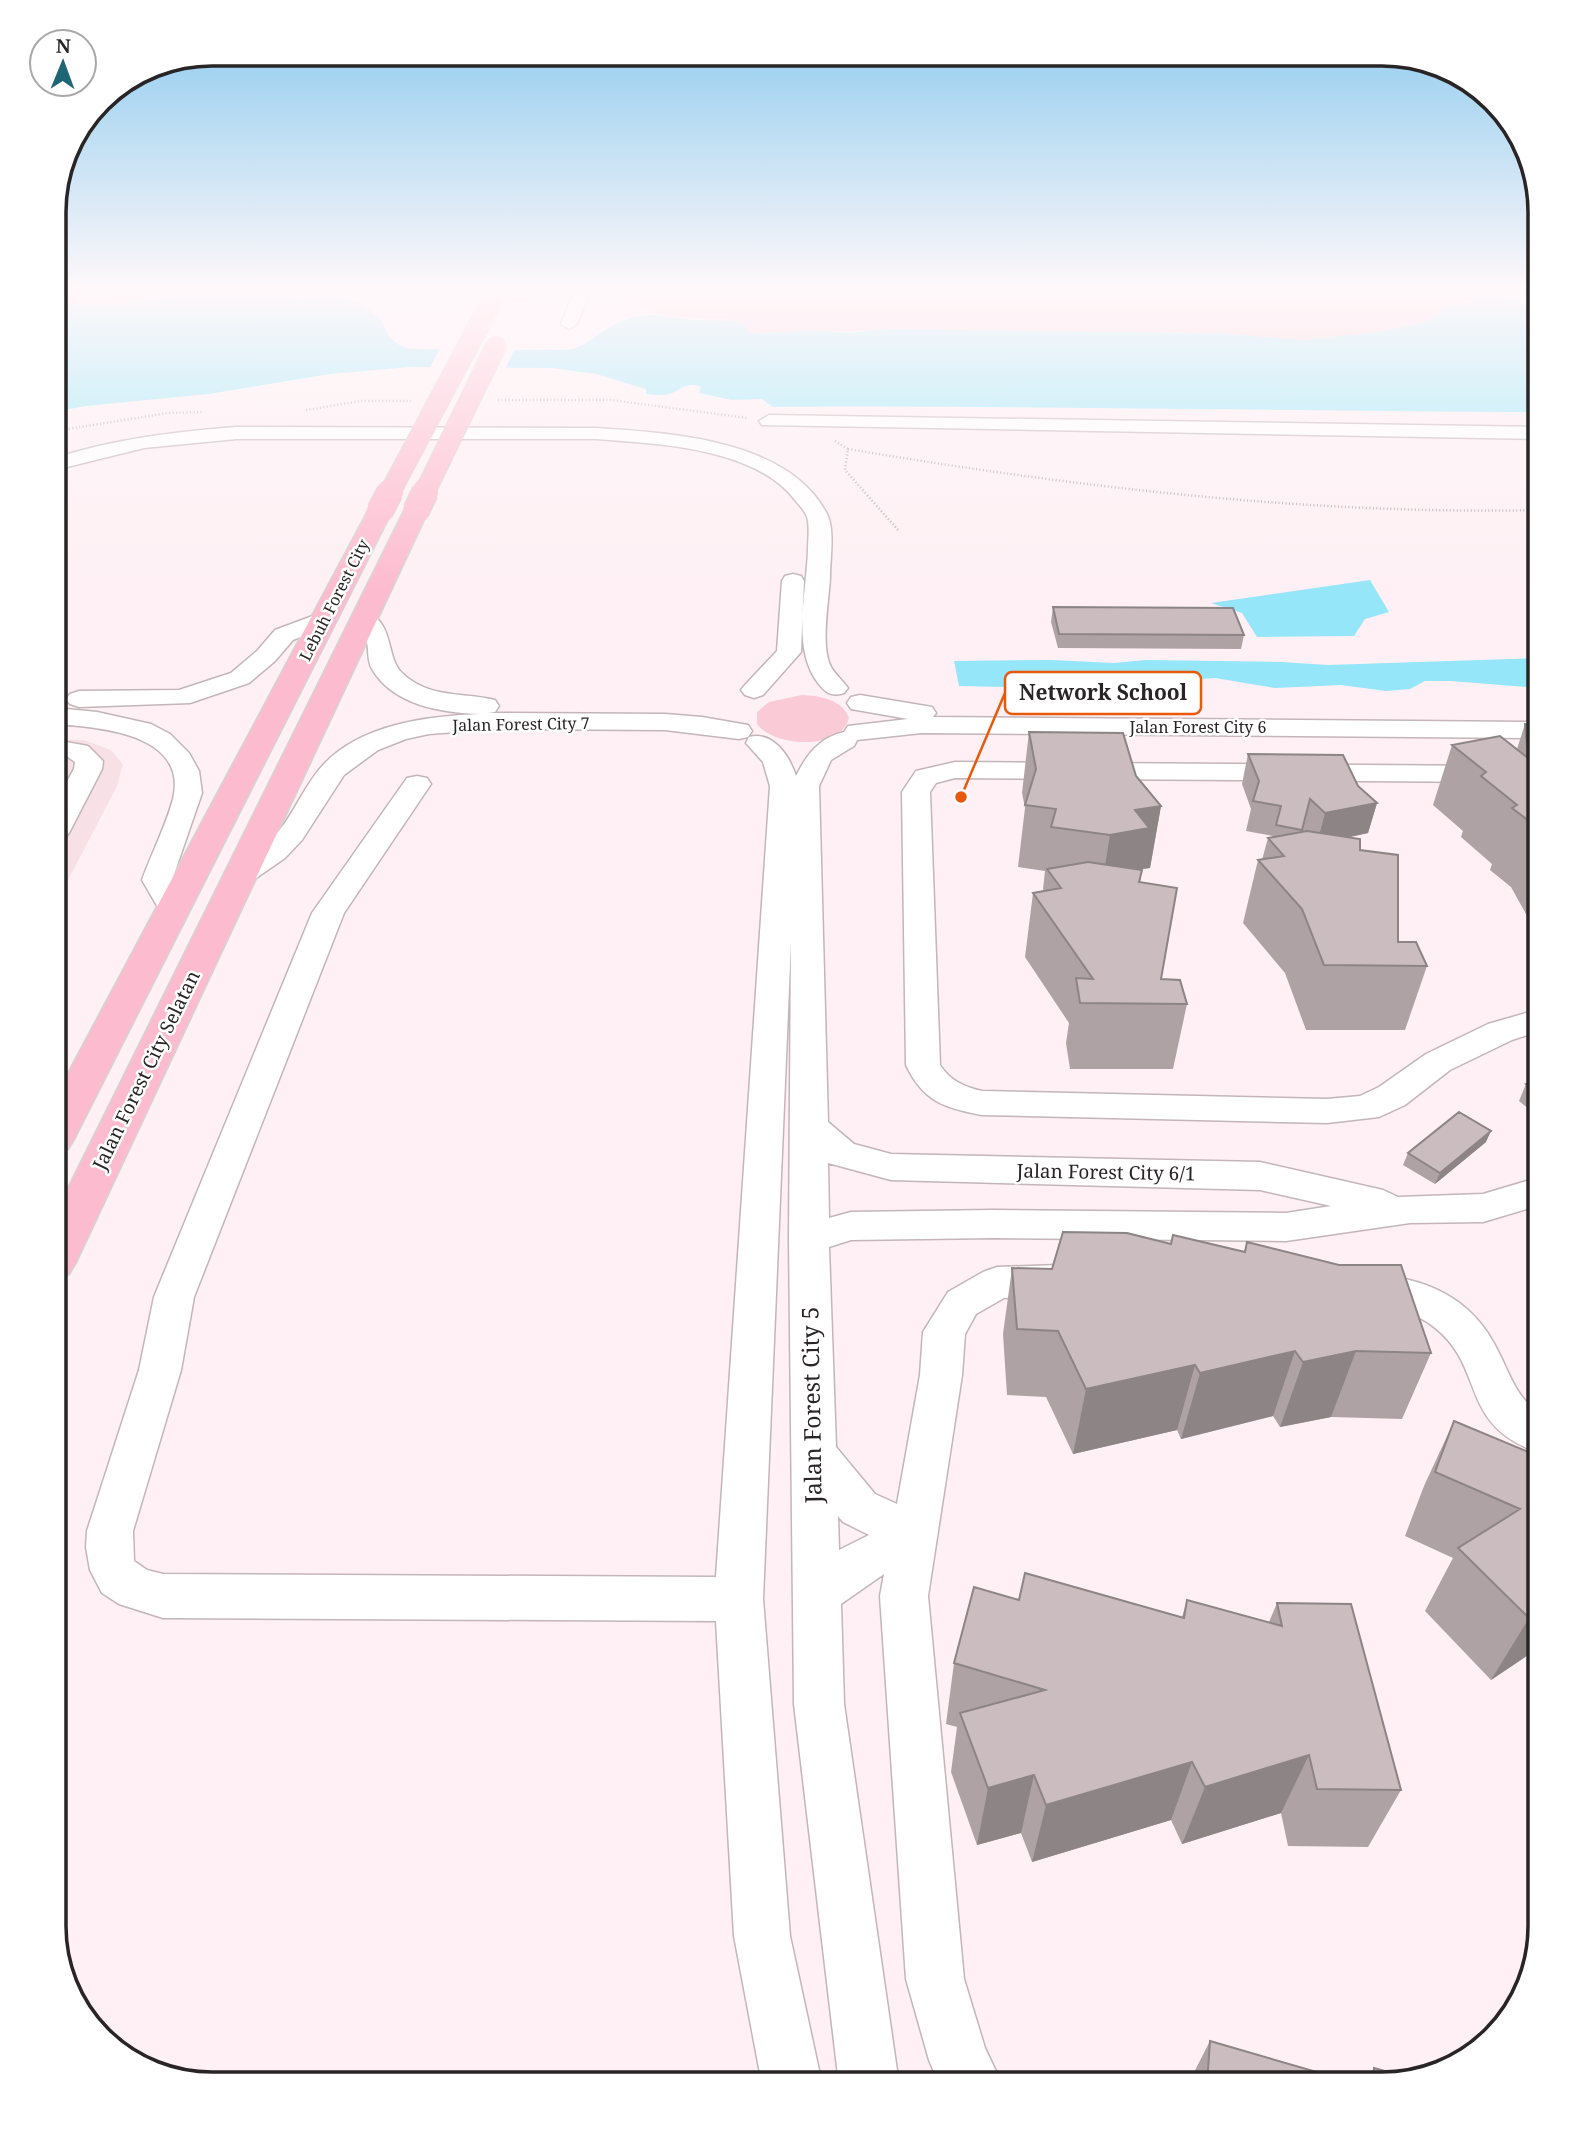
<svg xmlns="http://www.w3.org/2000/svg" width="1594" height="2138" font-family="'Noto Serif',serif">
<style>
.built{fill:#f7e1e6}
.green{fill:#facbd7}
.water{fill:#95e6f8}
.pier{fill:#fef0f4}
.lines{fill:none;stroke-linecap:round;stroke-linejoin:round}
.river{fill:#95e6f8;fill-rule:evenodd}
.minor-casing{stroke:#c3b5b8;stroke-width:3}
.major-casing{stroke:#d4d3d3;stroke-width:3}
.path{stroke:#afa5a8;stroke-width:2.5;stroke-dasharray:1 2.5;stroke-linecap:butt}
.minor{fill:#fff;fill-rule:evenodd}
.major{fill:#fdbbcf;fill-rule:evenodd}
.major-bridge-far1-casing{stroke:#d4d3d3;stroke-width:22;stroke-linecap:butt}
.major-bridge-casing{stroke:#d4d3d3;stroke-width:28;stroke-linecap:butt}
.major-bridge-far1{stroke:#fdbbcf;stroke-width:20}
.major-bridge{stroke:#fdbbcf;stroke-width:26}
.wall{fill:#aea2a4}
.shaded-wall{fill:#8d8486}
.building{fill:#cabcbf;stroke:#8d8486;stroke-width:2}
.labels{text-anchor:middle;stroke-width:5;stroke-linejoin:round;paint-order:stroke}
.far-street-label{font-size:16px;fill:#292425;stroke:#fff}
.street-label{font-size:19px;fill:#292425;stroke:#fff}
.near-street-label{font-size:23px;fill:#292425;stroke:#fff}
.rim{fill:none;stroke:#292425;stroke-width:3.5}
.leader{fill:none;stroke:#e8590c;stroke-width:2.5}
.callout-dot{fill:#e8590c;stroke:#fff;stroke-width:2.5}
.callout{fill:#fff;stroke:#e8590c;stroke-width:2.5}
.callout-label{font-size:21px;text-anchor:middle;font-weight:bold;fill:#292425}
</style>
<rect width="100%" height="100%" fill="#fef0f4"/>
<path class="built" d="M55,739L84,740L111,750L123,765L117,786L54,907Z"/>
<path class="green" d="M55,293H184L122,303L55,304Z
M625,293H1444L1466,302L1454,306L1476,317L1335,354L1252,337L1213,333L881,329C854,333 833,331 807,330C791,330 774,335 758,333C746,332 736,320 725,319C687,316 653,324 625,293Z
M802,695C820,696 842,699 849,718C841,751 774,747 757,724V712L769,702Z"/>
<path class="water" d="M184,293H287L302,299C322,287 353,298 371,311C391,324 380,339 409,349L567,350C588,347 600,330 620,322C649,309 666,318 695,320C713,321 727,319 744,323L748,331L760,334L808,330L851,333L881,329L1213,333L1306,340L1384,331L1426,322L1445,308L1470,302L1456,293H1499L1540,311V410L1525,412C1274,411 1024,405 773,407L762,399L732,400L699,393L701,387C686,381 682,390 669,394C662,396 654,395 646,394V389L596,374L552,368L409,367L330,374L209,394L85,406L55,412V304L122,303Z
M1370,580L1389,612L1365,619L1354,636L1257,637L1242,613L1211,603Z
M1540,658V688L1451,681H1425L1410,689L1386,691L1341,685L1275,688L1215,678L1174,681L1151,687L1088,689L1069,681L1045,680L1006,687L959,686L954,661L1051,660L1114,663L1146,660L1282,662L1328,665Z"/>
<path class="pier" d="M441,347H516L504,371H428Z"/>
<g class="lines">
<path class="river" d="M1463,293H1492L1504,303L1500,308C1486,312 1471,305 1463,293Z"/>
<g class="minor-casing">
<path id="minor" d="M574,293H590L577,324L569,329L561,324Z
M769,415L1540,427V439L762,425L759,421Z
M236,427L597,428C670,433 788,439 827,514C835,530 830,559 830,577C829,601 820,646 831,667C835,674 843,681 848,688L844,693C831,697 826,693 818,683C791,648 807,591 808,549C808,539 810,527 807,517C805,511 799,505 795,500C754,447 658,444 597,439H236L144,448L55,470V458C114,439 174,432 236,427Z
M793,574L801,576L804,581L801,652L763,695L754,698L745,695L741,690L745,685L777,651L782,581L785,576Z
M326,611L334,613L338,618L334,623L293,640L275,661L249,683L190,703L79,707L70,704L66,699L70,694L79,691L179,690L231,673L257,651L275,630Z
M364,612C395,620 385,657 402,673C429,699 463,692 495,700L499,706L495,712L488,713L665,714L702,717L748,725L752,731L748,737L739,739L665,730L496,729L429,734L406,739L378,750L344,775L302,840L285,858L249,883L238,886L227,883L223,877L227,871C244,858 265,848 279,831C296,810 305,784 324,764C362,724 428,716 480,714C442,713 393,705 372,669C367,660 369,651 367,642C364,633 357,626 352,619L356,614Z
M860,695L932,707L936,713L933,717L1540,722V738L922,733L857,740L854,746L831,760L819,786L828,1122L854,1144L891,1154L1260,1162L1383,1190L1398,1197L1483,1194L1540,1177V1205L1483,1222L1410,1223L1286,1241L993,1238L851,1240L829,1247L836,1447L875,1494L897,1504L920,1375L923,1332L948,1292L983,1272L997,1267L1059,1265L1073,1269L1079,1280L1073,1291L1059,1295L1004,1298L976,1314L965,1334L962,1375L928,1596L964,1979L985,2048L1002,2084H939L929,2060L906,1979L880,1596L884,1574L841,1604L844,1704L899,2084H839L794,1704L789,1239L791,941L763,1599L790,1936L822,2084H762L734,1936L716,1621L163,1618L119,1604L102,1593L90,1570L86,1547L87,1531L139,1370L154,1297L312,913L407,778L417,776L427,778L431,784L344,913L194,1297L181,1370L133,1531L134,1561L147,1570L163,1574L716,1577L770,786L763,762L746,743L749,737C773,731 789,755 796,776C807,754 819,738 844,732L848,726L908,719L851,709L847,703L851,697ZM828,1163L891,1180L1260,1190L1331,1206L1286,1213L993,1210L851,1212L829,1218ZM838,1516L843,1522L869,1535L839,1550Z
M55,708L97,712L151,724L170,734L189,753L199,771L202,793L172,880L190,909L185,916L174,918L163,916L142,880C150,857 170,817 174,794C184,732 95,727 55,724Z
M55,740L88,746L103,761L102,769L69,833L64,839L54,842V805L74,769L75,762L68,757L55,756Z
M955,762L1491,766L1501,768L1505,774L1501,780L1491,782L955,778L936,783L930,792L940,1065C950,1081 965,1087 982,1091L1327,1099L1360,1096L1379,1087L1426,1054L1488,1024L1540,1009V1031L1512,1040L1450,1070L1405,1105L1379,1117L1327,1123L982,1115C944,1108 923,1101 906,1065L902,792L916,771Z
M1363,1273C1423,1277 1472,1295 1499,1353C1511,1377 1517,1398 1540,1414V1453C1457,1425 1487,1368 1434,1327C1408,1306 1379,1310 1349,1300L1343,1289L1349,1278Z"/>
</g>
<g class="major-casing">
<path id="major" d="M512,293H530L526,301H514Z
M380,504L388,506L392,511L74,1139L68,1149L54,1153V1100L368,511L372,506Z
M416,504L424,506L428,511L76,1262L69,1274L54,1278V1217L404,511L408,506Z"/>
</g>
<path class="path" d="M498,400H611L747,418
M306,410L361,401H412
M55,431L168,413L203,412
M835,441L848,449L845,470L898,530
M848,449C1076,487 1309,515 1540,510"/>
<use href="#minor" class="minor"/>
<use href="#major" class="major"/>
<g class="major-bridge-far1-casing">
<path id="major-bridge-far1" d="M389,494L494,297
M424,494L496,346"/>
</g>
<g class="major-bridge-casing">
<path id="major-bridge" d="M380,511L390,492
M416,511L425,492"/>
</g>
<use href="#major-bridge-far1" class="major-bridge-far1"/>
<use href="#major-bridge" class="major-bridge"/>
</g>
<path class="wall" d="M1053,607L1244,635L1241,649L1058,648L1051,622Z
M1525,724L1540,726V932H1536L1511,887L1490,870L1492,864L1461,837L1463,831L1433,805L1452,745L1517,749Z
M1029,732L1136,776L1161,806L1150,868L1142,869L1140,882L1161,979L1187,1004L1173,1069H1070L1066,1043L1069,1023L1025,957L1033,893L1044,891L1043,889L1045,871L1018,867L1025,808L1022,793Z
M1248,754L1358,786L1377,803L1368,833L1350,837L1360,850L1398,942L1427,966L1405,1030H1306L1285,973L1243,923L1258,860H1262L1268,838L1273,836L1246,831L1251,809L1242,784Z
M1540,1079V1118L1519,1101L1526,1084Z
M1486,1142L1435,1184L1403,1165L1408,1153Z
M1247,1242L1431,1353L1402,1419L1331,1417L1280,1427L1273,1416L1181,1439L1177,1430L1073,1454L1046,1397L1007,1395L1003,1334L1012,1268L1052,1269L1171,1244L1244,1252Z
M1454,1421L1533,1454L1540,1442V1647L1491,1680L1425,1611L1453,1558L1405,1536L1424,1486Z
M1019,1600L1182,1617L1187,1600L1269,1622L1277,1603L1401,1790L1368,1847L1288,1846L1281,1813L1182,1844L1171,1820L1032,1862L1021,1833L977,1845L951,1772L957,1727L946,1724L954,1663Z
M1210,2041L1358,2084H1188Z
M1374,2068L1382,2084H1362Z"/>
<path class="shaded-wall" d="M1377,803L1368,833L1317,844L1325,813Z
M1161,806L1150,868L1142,869L1131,933L1100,897L1110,835L1135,810Z
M1491,1131L1486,1142L1435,1184L1440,1173Z
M1295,1351L1273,1416L1181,1439L1200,1373Z
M1356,1351L1331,1417L1280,1427L1303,1362Z
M1195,1365L1177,1430L1073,1454L1086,1389Z
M1540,1611V1647L1491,1680L1529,1618Z
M1309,1755L1281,1813L1182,1844L1205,1787Z
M1192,1762L1171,1820L1032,1862L1046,1805Z
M1034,1775L1021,1833L977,1845L988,1788Z"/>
<path class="building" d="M1053,607L1233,608L1244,635L1059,634Z
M1525,724L1540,726V833L1534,825L1512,808L1517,805L1481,776L1486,772L1452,745L1500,736L1528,758Z
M1029,732L1123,733L1136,776L1161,806L1135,810L1149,828L1110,835L1051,827L1056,809L1025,805L1036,769Z
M1248,754L1343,755L1358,786L1377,803L1325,813L1310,799L1302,830L1276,825L1281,806L1253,801L1259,781Z
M1307,831L1360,839V850L1398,855V942H1416L1427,966L1324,965L1302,909L1258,860L1284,856L1268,838Z
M1088,862L1142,870L1139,882L1177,888L1161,979L1180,980L1187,1004L1080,1003L1076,978L1093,979L1033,893L1061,888L1047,869Z
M1540,1079V1095L1526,1084Z
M1459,1112L1491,1131L1440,1173L1408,1153Z
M1063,1232L1127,1233L1171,1244L1173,1235L1245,1252L1247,1242L1339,1265H1401L1431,1353L1356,1351L1303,1362L1295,1351L1200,1373L1195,1365L1086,1389L1058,1331L1017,1329L1012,1268L1052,1269Z
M1454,1421L1538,1456L1540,1450V1611L1529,1618L1458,1548L1520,1509L1435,1472Z
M1025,1573L1184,1618L1187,1600L1282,1626L1277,1603L1351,1604L1401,1790L1317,1789L1309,1755L1205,1787L1192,1762L1046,1805L1034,1775L988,1788L960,1713L1045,1690L954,1663L974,1587L1019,1600Z
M1210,2041L1358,2084H1207Z
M1374,2068L1406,2077L1382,2084H1374Z"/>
<linearGradient id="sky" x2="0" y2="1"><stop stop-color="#87c8ee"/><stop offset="0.49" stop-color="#fff8fa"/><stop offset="1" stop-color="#fff8fa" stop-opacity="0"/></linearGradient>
<rect width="1594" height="592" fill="url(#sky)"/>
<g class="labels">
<g class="far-street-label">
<text transform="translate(334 600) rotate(-63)" y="6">Lebuh Forest City</text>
<text transform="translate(521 724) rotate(-1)" y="6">Jalan Forest City 7</text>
<text x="1198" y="733">Jalan Forest City 6</text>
</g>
<g class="street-label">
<text transform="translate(146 1070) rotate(-64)" y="7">Jalan Forest City Selatan</text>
<text transform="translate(1106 1172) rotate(1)" y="7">Jalan Forest City 6/1</text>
</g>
<g class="near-street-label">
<text transform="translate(812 1405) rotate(-91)" y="8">Jalan Forest City 5</text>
</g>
</g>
<path d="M0 0H1594V2138H0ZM212 66H1382A146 146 0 0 1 1528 212V1926A146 146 0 0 1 1382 2072H212A146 146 0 0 1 66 1926V212A146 146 0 0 1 212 66Z" fill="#fff" fill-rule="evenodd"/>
<path class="rim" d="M212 66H1382A146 146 0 0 1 1528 212V1926A146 146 0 0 1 1382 2072H212A146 146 0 0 1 66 1926V212A146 146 0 0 1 212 66Z"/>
<path class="leader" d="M961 797L1005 693"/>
<circle class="callout-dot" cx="961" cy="797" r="7"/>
<rect class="callout" x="1005" y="672" width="196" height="42" rx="7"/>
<g class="callout-label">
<text x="1103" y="700">Network School</text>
</g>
<g transform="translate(63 63) rotate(1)"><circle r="33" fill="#ffffff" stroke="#a9a7a8" stroke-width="2"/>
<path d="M0-5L12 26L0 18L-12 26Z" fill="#1e6674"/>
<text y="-10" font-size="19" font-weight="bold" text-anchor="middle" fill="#292425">N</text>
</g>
</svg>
